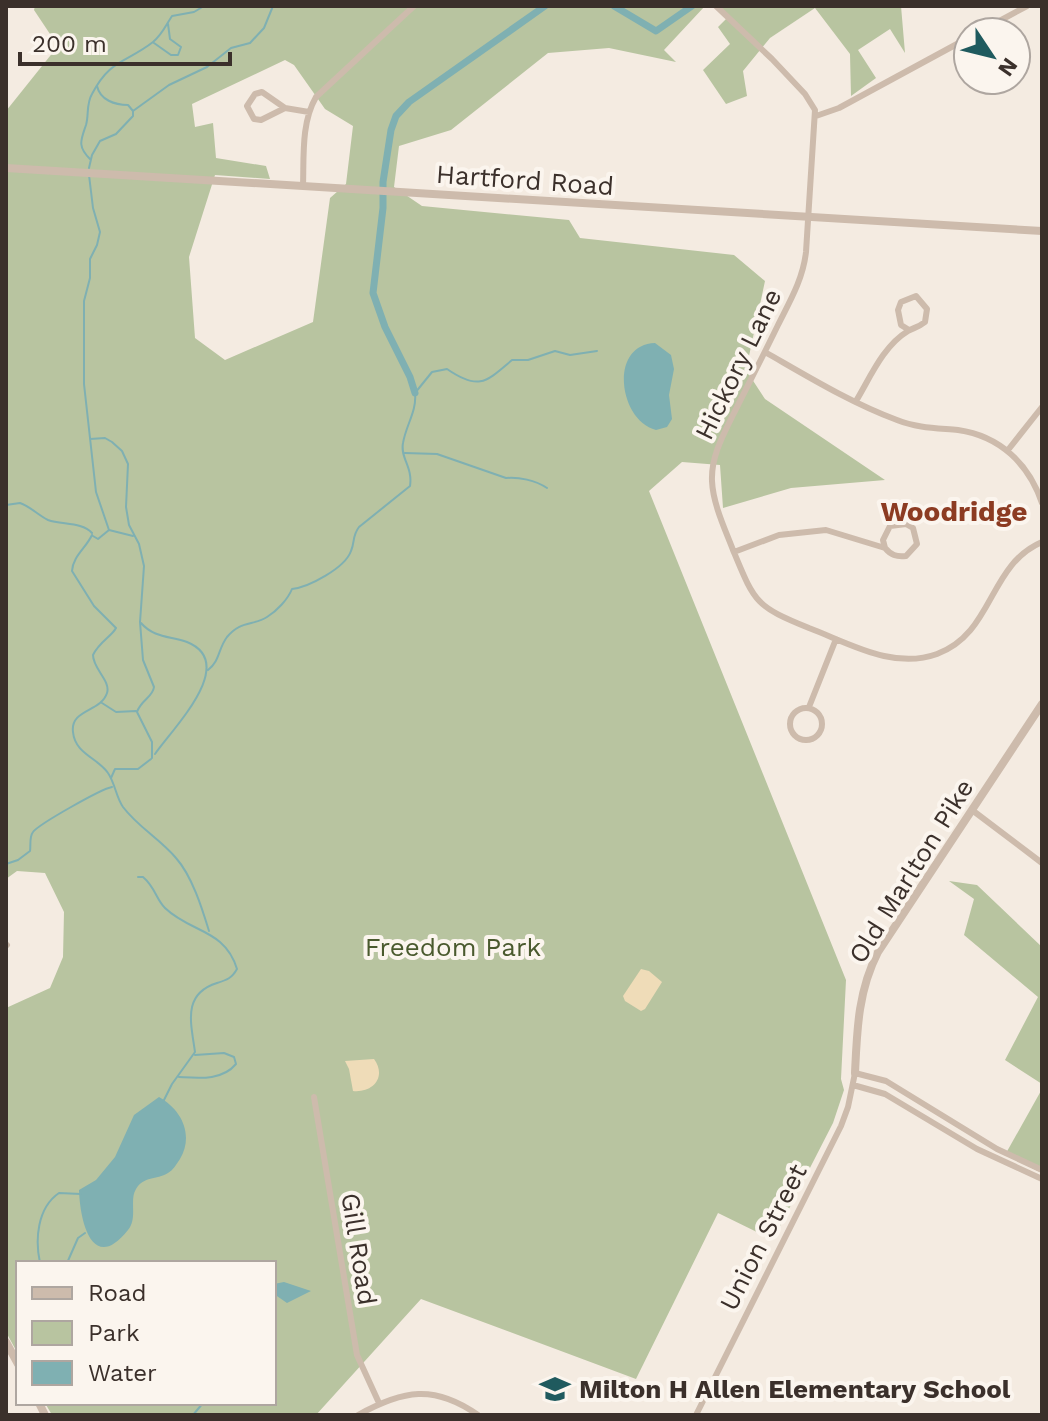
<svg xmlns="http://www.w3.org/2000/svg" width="1048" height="1421" font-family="'Work Sans',sans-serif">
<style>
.green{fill:#b8c4a0;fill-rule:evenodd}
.sand{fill:#efdcb8}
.water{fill:#7fb0b2}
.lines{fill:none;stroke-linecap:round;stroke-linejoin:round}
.stream{stroke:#7fb0b2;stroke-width:2}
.canal{stroke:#7fb0b2;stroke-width:7}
.minor{stroke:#cdbbac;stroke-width:6}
.tertiary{stroke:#cdbbac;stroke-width:8}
.labels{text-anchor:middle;stroke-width:8;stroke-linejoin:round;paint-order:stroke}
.street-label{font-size:26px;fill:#3b302b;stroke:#fbf5ee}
.park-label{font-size:26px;fill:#4a5a2e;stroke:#fbf5ee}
.poi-label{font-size:26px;font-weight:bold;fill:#3b302b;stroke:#fbf5ee;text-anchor:start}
.neighbourhood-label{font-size:28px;font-weight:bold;fill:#8c3b22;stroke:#fbf5ee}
</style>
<rect width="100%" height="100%" fill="#f4ebe1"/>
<path class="green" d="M35,6H705L664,50L676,62L609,48L548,53L451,130L399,146L394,187L422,206L569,220L580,238L734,255L765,281L746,370L765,399L885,480L791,488L723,508L720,465L682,462L649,491L846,980L841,1079L844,1090L833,1123L773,1240L718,1213L636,1379L421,1299L316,1415H52L45,1403H274V1263H18V1354L6,1332V1008L50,988L63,957L64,912L45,873L17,871L6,879V111L58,46L34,10ZM285,60L294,65L325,109L353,126L346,184L330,198L313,322L225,360L195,338L189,257L215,175L270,179L266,166L216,158L213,123L195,127L192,104Z
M718,6H901L905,53L890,29L858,50L876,78L851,96L850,54L815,8L770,38L743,71L747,96L726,104L703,70L730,44L718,27L728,17Z
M949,881L977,885L1042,947V1084L1005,1060L1038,997L964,935L974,899Z
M1042,1089V1173L1005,1155Z"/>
<path class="sand" d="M641,969L649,971L662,982L645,1009L641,1011L625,1001L623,996Z
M374,1059C387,1077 373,1093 353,1091L349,1069L345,1061Z"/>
<path class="water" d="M655,343L671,355L674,369L669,395L672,419L667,427L656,430C619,421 608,345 655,343Z
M159,1097C182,1110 194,1135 180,1159C176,1165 173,1170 168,1173C156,1180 144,1176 136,1189C129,1200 138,1218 128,1230C93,1274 80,1223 79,1190L96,1180L115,1157L134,1115Z
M284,1282L311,1291L287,1303L274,1294V1284Z"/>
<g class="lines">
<path class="stream" d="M154,43L171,55H178L181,47L170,39L168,24
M97,86C100,100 115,105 128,105L133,111
M90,159C77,146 81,140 86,125C89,115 86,104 92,94C110,59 126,63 153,42C162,35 166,25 172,16L194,12L204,6
M89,168L92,155L100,141L116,134L133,116V111L169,85L207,67L231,48L250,43L264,28L273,6
M89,175L93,208L100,232L97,245L90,259V278L84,301V384L96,492L109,530
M90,439L105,438L112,442L122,451L128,464L126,507L129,525L139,544L144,566L140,622L143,660L154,687C153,697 141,700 137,712L152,742V758
M405,453L437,454L506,478C519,477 535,480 547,488
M6,505L20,503C31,507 38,515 48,520C62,525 82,522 92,533
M109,530L133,536
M92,535C86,548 73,556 72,571L94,606L116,628C112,636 99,642 93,655C93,669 111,681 107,693C101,712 70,709 73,732C75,754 98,758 108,773C115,783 116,797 123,807C138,827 160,839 176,858C192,876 202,908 209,931
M93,536L98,539L109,530
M141,623C154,638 170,636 187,642C239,663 173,728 155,754
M208,670C220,661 218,649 227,637C241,620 253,626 267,617C277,611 288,599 292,589C309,587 345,568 351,551C355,542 352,536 359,527L410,486C413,467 400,458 403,443C406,425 417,411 415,393L432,372L447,369C479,391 486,382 512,360H528L555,351L570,355L597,351
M102,703L116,712L136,711
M111,778L115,769H138L151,759
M6,864L18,860L30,851C31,846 29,837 33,832C39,824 101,789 112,787
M138,877H143C155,887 156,899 165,908C191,933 225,929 237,969C232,978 227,980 217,983C182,994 191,1023 195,1052L172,1084L163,1102
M179,1077C198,1078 222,1081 236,1064L234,1057L224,1053L195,1055
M40,1263C35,1240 37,1208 59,1193L81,1194
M67,1263L78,1238L85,1233
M193,1415L203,1403"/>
<path class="canal" d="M614,6L656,31L692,6
M415,393L410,377L385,327L373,293L383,208V182L391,130L396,116L409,102L545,6"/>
<path class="minor" d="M716,6L772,59L805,94L815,110L806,252C803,279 790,301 778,325C763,356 747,387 732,417C722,437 711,458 712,481C713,504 725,529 733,550C755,603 755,606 809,628C849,643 893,670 937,654C994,633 988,565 1042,542
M979,32L1027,6
M285,108L261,120L254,119L247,106L255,94L262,92L285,108L309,112
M816,116L839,108L968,38
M303,186C304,157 301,123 316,97L414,6
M765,352C807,376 851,403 897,420C917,428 937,428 958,430C1000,436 1029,464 1042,503
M856,401C870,378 883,346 908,331C913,328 919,327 925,322L927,309L916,296L901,302L898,310L901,325L909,330
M1008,450L1042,407
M734,552L779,535L826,530L885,548C891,555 896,557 906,556L917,544L913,528L906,524L890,526L883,540L885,548
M809,707L836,639
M790 724a16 16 0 1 1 32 0a16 16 0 1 1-32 0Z
M972,810L1042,863
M6,946L7,945
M853,1085L885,1094L977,1149L1042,1179
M314,1097L357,1355L379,1403
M358,1415C403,1390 434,1384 478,1415
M696,1415L841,1126L848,1107L855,1073L886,1081L997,1149L1042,1170"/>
<path class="tertiary" d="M6,168L1042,231
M855,1073C857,1030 858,991 878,952L1042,704
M6,1342L18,1364
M39,1403L45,1415"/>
</g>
<defs>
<g id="school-bare" transform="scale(2.4)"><path d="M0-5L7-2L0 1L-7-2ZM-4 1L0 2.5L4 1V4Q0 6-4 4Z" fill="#1f5a5e" stroke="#fbf5ee" stroke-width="2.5" paint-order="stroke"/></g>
</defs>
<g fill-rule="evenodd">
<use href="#school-bare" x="555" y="1389"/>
</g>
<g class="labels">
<g class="street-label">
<text transform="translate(525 180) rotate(4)" y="9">Hartford Road</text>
<text transform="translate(738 364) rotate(-64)" y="9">Hickory Lane</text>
<text transform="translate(911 871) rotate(-58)" y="9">Old Marlton Pike</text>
<text transform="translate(763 1237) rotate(-63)" y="9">Union Street</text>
<text transform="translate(359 1249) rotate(81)" y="9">Gill Road</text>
</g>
<g class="park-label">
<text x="453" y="956">Freedom Park</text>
</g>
<g class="poi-label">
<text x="579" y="1398">Milton H Allen Elementary School</text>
</g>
<g class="neighbourhood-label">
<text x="954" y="521">Woodridge</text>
</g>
</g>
<rect width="1048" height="1421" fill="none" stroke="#3b302b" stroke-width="16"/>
<rect x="16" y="1261" width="260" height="144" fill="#fbf5ee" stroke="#aea6a0" stroke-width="2"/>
<rect x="32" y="1287" width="40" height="12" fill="#cdbbac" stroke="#aea6a0" stroke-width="2"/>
<text x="88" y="1301" font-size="24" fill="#3b302b">Road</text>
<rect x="32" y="1321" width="40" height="24" fill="#b8c4a0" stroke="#aea6a0" stroke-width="2"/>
<text x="88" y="1341" font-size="24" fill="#3b302b">Park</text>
<rect x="32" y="1361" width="40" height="24" fill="#7fb0b2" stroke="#aea6a0" stroke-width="2"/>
<text x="88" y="1381" font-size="24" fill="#3b302b">Water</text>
<g transform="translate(992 56) rotate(125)"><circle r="38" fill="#fbf5ee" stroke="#aea6a0" stroke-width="2"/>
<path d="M0-6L14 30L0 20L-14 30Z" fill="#1f5a5e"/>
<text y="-12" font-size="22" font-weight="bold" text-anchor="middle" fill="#3b302b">N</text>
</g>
<path d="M20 52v12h210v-12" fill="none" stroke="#3b302b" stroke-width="4"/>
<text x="32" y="52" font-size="24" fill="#3b302b" stroke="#fbf5ee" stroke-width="6" paint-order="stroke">200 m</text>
</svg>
